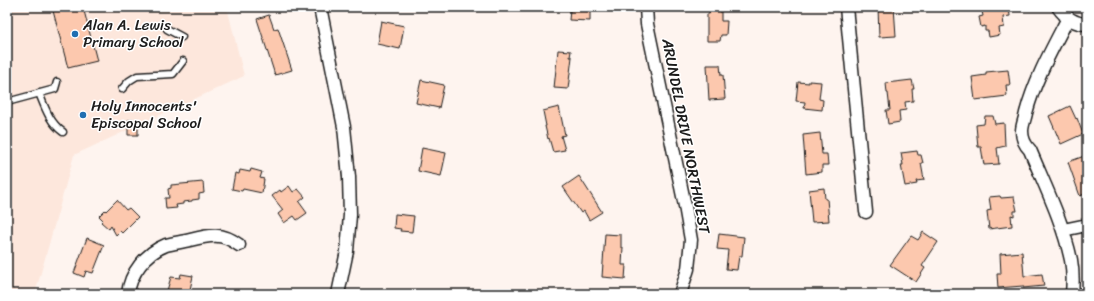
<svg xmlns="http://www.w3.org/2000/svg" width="1094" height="301" font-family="Sriracha,sans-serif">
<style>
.built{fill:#fde7dc}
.building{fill:#fcc8ae;stroke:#1c1c1c}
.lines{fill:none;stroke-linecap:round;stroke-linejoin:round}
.service-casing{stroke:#1c1c1c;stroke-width:9}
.minor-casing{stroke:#1c1c1c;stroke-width:15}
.service{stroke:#fff;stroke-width:6}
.minor{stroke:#fff;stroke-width:12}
.poi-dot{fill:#1f6fb2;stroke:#fff;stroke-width:1.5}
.labels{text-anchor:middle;stroke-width:3;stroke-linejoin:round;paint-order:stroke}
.poi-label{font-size:15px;fill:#1c1c1c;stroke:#fff;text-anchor:start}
.street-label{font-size:15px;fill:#1c1c1c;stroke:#fff}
</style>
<rect width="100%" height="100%" fill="#fef4ef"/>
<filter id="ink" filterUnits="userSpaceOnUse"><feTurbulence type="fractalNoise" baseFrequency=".025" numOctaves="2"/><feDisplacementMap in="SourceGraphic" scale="8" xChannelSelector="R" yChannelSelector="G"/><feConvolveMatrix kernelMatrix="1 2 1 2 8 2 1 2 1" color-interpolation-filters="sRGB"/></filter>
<g filter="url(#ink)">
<path class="built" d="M7,7H227L244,76L74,155L35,294H7Z"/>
<path class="building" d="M52,7H83L97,61L68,68Z
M573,7H589V11H590V21L569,20L570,10H573Z
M709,7H721V21H727L726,35H721L720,41H707V14H709Z
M878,7H894L896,36L879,37Z
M981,7H1009L1010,16L1003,17L1004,27L999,28L1000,35L989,37L988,31H985V26L981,27L979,17L983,16Z
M269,15L274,29L278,28L292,70L275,75L257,19Z
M381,21L404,26L400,49L377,44Z
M558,50L571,51L570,57H572L568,89L554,88Z
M707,65H720L721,75H723L725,99L709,100Z
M1008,70L1010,85H1006L1007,96L975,100L972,77L986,75V72Z
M421,80L444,85L439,108L416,103Z
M912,80L914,89H912L913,101L905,102L906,110L899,111L900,122L888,124L886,110H890L888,93H887L886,83Z
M809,81L821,82L819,99L823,100L822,110L804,108L805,102L796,101L798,82L809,83Z
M1070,106L1076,119L1077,118L1083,134L1061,144L1049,116Z
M559,107L565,135L561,136L565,150L553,152L549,138L548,139L545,126H546L543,111Z
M985,116H993L995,124L1004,123L1005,146L997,148L999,164L984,165L981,147H978L976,125L984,124Z
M128,120H138V135H128Z
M820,133L822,154H827L828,165H822V172L806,174L803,135Z
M422,148L446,153L441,176L418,171Z
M917,151L918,155H921L923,163H921L924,180L916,181L917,184L905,186L901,165H903L901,153Z
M1087,155V193L1080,196L1068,162Z
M251,169L262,172L260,178L264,179L262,193L243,189L242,191L232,189L235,173L239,174L240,170L250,172Z
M579,176L602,212L589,220L584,211L581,213L563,187Z
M203,182L204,193L199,194V199L192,200V201L183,202V204L176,205L177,208L166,209L165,198H169L168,189L171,188V185Z
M289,186L293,192L298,189L305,197L299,202L307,213L297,220L294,216L284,223L278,214L283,210L272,196L280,190L281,192Z
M824,188L825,199H827L829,221L812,222L809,190Z
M1000,196L1001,198L1014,197L1017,211H1014V216L1011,215L1012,226L989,229L987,211L991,210L989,197Z
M117,200L126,210L129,208L138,217L122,233L120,231L116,235L111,226L109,229L101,222L103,220L99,216L105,210L106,211Z
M395,214L414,216L412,232L400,231L401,229L394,228Z
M923,232L938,242L922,266L925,268L916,282L890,265L911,236L918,240Z
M605,234L621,235V247H623L622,265H626L625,279L602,277Z
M719,234L744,237L742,256H739L737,270L726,269L728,250L717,249Z
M87,238L104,245L93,273L86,271L84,277L74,273Z
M1022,252L1024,276L1042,274L1044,286L1023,288V286L998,288L997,274H1001L1000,254Z
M181,274L193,276L189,294H166L171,277L180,278Z"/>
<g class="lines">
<g class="service-casing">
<path id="service" d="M167,29L182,37
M122,89L129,81L137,76L173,74L183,61
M39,93C45,108 50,123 63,132
M7,102L55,89L57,82"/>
</g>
<g class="minor-casing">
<path id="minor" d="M320,7L344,127L349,177L350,215L347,251L338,294
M646,7L647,24L685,206L691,240L688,269L680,294
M846,7L866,212
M1058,7C1065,17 1075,24 1087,24
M1068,18C1052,49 1035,79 1026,113C1025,119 1022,125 1022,131C1022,139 1025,145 1030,150C1045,186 1063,222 1071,260C1073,271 1073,283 1072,294
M1063,230L1087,225
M128,294C130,273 146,253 166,245C173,243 182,242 190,240C210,235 222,232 239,245"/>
</g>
<use href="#service" class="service"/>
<use href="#minor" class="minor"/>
</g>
</g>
<g class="poi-dot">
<circle cx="75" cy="34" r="4"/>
<circle cx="83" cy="115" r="4"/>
</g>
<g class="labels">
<g class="poi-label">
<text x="83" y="30">Alan A. Lewis<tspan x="83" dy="17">Primary School</tspan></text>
<text x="91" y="111">Holy Innocents'<tspan x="91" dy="17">Episcopal School</tspan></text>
</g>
<g class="street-label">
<text transform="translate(686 136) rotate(79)" y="5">ARUNDEL DRIVE NORTHWEST</text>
</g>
</g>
<rect width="1094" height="301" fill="none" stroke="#fff" stroke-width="24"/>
<rect x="12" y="12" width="1070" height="277" fill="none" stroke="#1c1c1c" stroke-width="1.5" filter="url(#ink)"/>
</svg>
